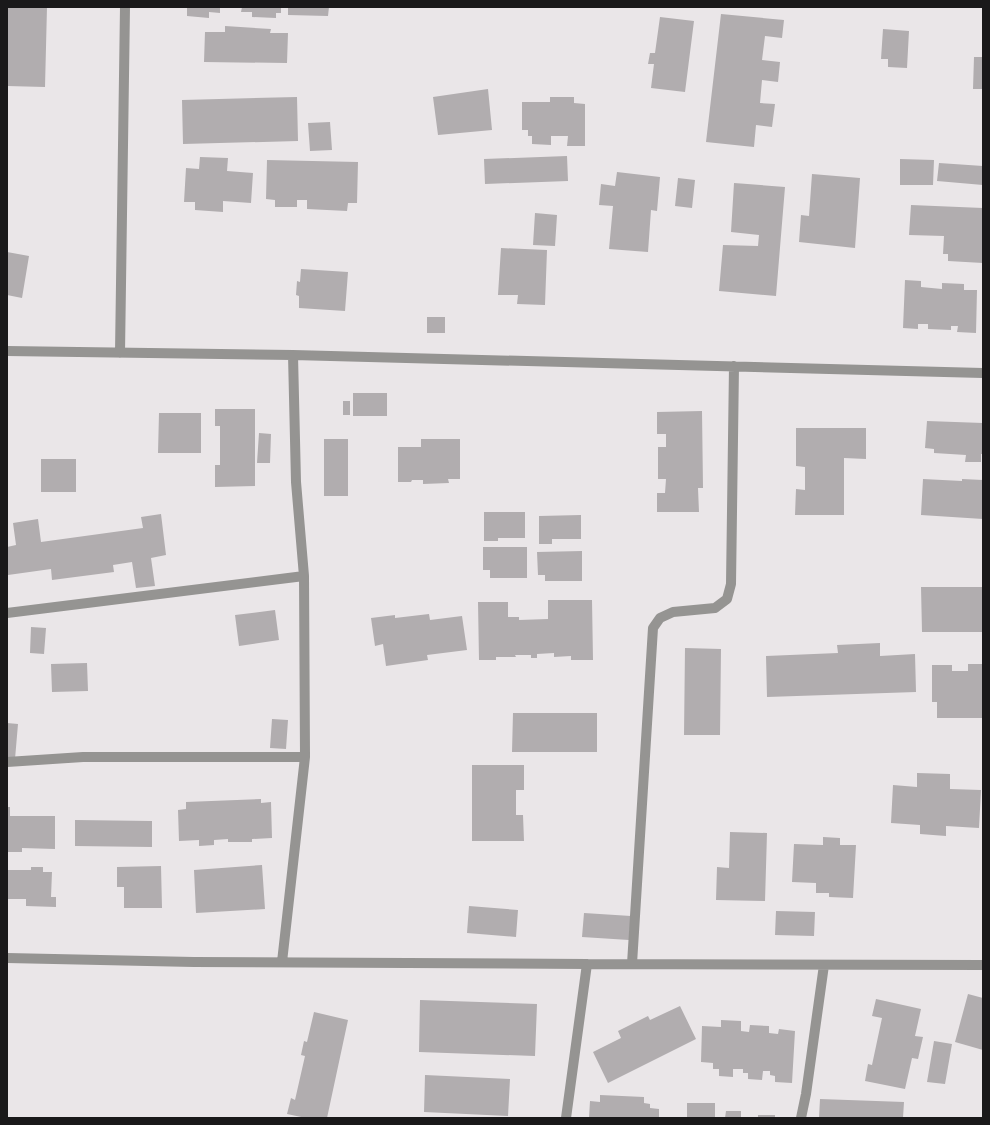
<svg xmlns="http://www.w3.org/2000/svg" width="990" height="1125" font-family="'PT Sans Narrow',sans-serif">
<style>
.building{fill:#b1adaf}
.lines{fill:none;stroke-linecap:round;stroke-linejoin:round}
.minor{stroke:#959492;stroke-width:10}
</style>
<rect width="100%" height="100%" fill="#eae6e8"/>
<path class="building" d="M7,7H47L45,87L7,86Z
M187,7H220V13L209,12V18L187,16Z
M242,7H281V13H276V18L252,17V12H241Z
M288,7H329L328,16L288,15Z
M721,14L784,20L782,38L765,36L762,60L780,62L778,82L762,80L760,103L775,104L772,127L756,125L754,147L706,142Z
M660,17L694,21L685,92L651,88L654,64H648L650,53H655Z
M225,26L271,29L270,33H288L287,63L204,62L205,32H225Z
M883,29L909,31L907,68L888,67V59H881Z
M974,57H983V89H973Z
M488,89L492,130L438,135L433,97Z
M297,97L298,141L183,144L182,100Z
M550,97H574V103L585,104V146H567L568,136H551V145L532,144V136H528V130H522V102H550Z
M330,122L332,150L310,151L308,123Z
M567,156L568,181L485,184L484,159Z
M200,157L228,158L227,171L253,173L251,203L223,201V212L195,210V202H184L186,168L199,169Z
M900,159L934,160L933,185H900Z
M267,160L358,162L357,203H348L347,211L307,209V200H297V207H275V200L266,199Z
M939,163L983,166V185L937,181Z
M617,172L660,177L657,211L651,210L648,252L609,249L613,206L599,205L601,184L615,186Z
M812,174L860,178L855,248L799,242L801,215L809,216Z
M678,178L695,180L692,208L675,206Z
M734,183L785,187L776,296L719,291L723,245L758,246L759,235L731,232Z
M911,205L983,208V263L948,261V254H943L944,236L909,235Z
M535,213L557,215L555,246L533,245Z
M501,248L547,250L545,305L517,304L518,295H498Z
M7,252L29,256L22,298L7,295Z
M301,269L348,272L345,311L299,308V296L296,295L297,281L300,282Z
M905,280L921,281V287L942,289V283L964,284V290H977L976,333L957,332L958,326H951V330L928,329V324H918V329L903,328Z
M427,317H445V333H427Z
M353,393H387V416H353Z
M343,401H350V415H343Z
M215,409H255V486L215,487V465H220V426H215Z
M702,411L703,488H698L699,512H657V493H665L666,479H658V447H666V434H657V412Z
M159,413H201V453H158Z
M927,421L983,423V454H981V462H965L966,455L934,453V449L925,448Z
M796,428H866V459L844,458V515H795L796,489L805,490V467L796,466Z
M259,433L271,434L270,463H257Z
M324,439H348V496H324Z
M421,439H460V479H448L449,483L423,484V480H412L411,482H398V447H421Z
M41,459H76V492H41Z
M923,479L962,481V479L983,480V519L921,515Z
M484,512H525V538H498V541H484Z
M161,514L166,555L151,558L155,586L136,588L132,562L113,565L114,572L52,580L51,569L8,575L7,547L16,545L13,523L38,519L41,542L143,528L141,517Z
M581,515V539H552V544H539V516Z
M483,547H527V578H490V570H483Z
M582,551V581H545V575H538L537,552Z
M921,587H983V632H922Z
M548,600H592L593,660H571V656L554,657V653L537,654V658H531V655H515L516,657H496V660H479L478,602H508V617H519V620L548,619Z
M275,610L279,640L239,646L235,615Z
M429,614L430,620L462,616L467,650L427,655L428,660L386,666L383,644L375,646L371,618L395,615V618Z
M31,627L46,628L44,654L30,653Z
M880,643V656L915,654L916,692L767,697L766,656L838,653L837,645Z
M685,648L721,649L720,735H684Z
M87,663L88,691L52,692L51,664Z
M968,664H983V718H937V702H932V665H952V671H968Z
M513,713H597V752H512Z
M272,719L288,720L286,749L270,748Z
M7,723L18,724L15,759L7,758Z
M472,765H524V790H516V815H523L524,841H472Z
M917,773L950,774V789L981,790L979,828L946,826V836L920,834V825L891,823L893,785L917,787Z
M261,799V803L271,802L272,838L252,839V842H228V839L214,840V845L199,846V840L179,841L178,810L186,809V802Z
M7,807H10V816H55V849L22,848V852H8Z
M75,820L152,821V847L75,846Z
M730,832L767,833L765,901L716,900L717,867L729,868Z
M823,837L840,838V845H856L853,898L829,897V893H816V883L792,882L794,844L823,845Z
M262,865L265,909L196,913L194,870Z
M161,866L162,908H124V887H117V867Z
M31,867H43V872H52L51,897H56V907L26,906V899H7V870H31Z
M469,906L518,910L516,937L467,933Z
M776,911L815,912L814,936L775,935Z
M584,913L631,916L629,940L582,937Z
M968,994L983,998V1050L955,1042Z
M876,999L921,1009L915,1036L923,1037L918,1059L912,1058L905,1089L865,1081L868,1064L872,1065L882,1018L872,1016Z
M420,1000L537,1004L535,1056L419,1052Z
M680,1006L696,1039L608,1083L593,1052L621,1038L618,1031L648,1016L650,1020Z
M314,1012L348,1020L327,1118H306L287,1114L291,1098L295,1100L305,1056L301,1055L304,1041L307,1042Z
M721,1020L741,1021V1031L749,1032L750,1025L769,1026V1033L778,1034L779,1029L795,1031L792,1083L775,1082V1076L770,1075V1071H763L762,1080L748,1079V1073H743V1069H733V1077L719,1076V1069H713V1063L701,1062L702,1026L721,1027Z
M934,1041L952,1044L945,1084L927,1082Z
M425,1075L510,1079L508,1116L424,1112Z
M600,1095L644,1097V1103L650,1104V1108L659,1109V1118H589L590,1101L600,1102Z
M820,1099L904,1102L903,1118H819Z
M687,1103H715V1118H687Z
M726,1111H741V1118H725Z
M758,1115H775V1118H758Z"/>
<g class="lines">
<path class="minor" d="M7,351L293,355L983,373
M120,353L125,7
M7,613L304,576
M7,762L83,757H305
M7,958L194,962L587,964L983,965
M282,962L305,757L304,576L296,482L293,355
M632,964L653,628L660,618L673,612L715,608L727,599L731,584L734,366
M566,1118L587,964
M801,1118L806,1094L824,965"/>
</g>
<rect width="990" height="1125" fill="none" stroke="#1a191a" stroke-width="16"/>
</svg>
